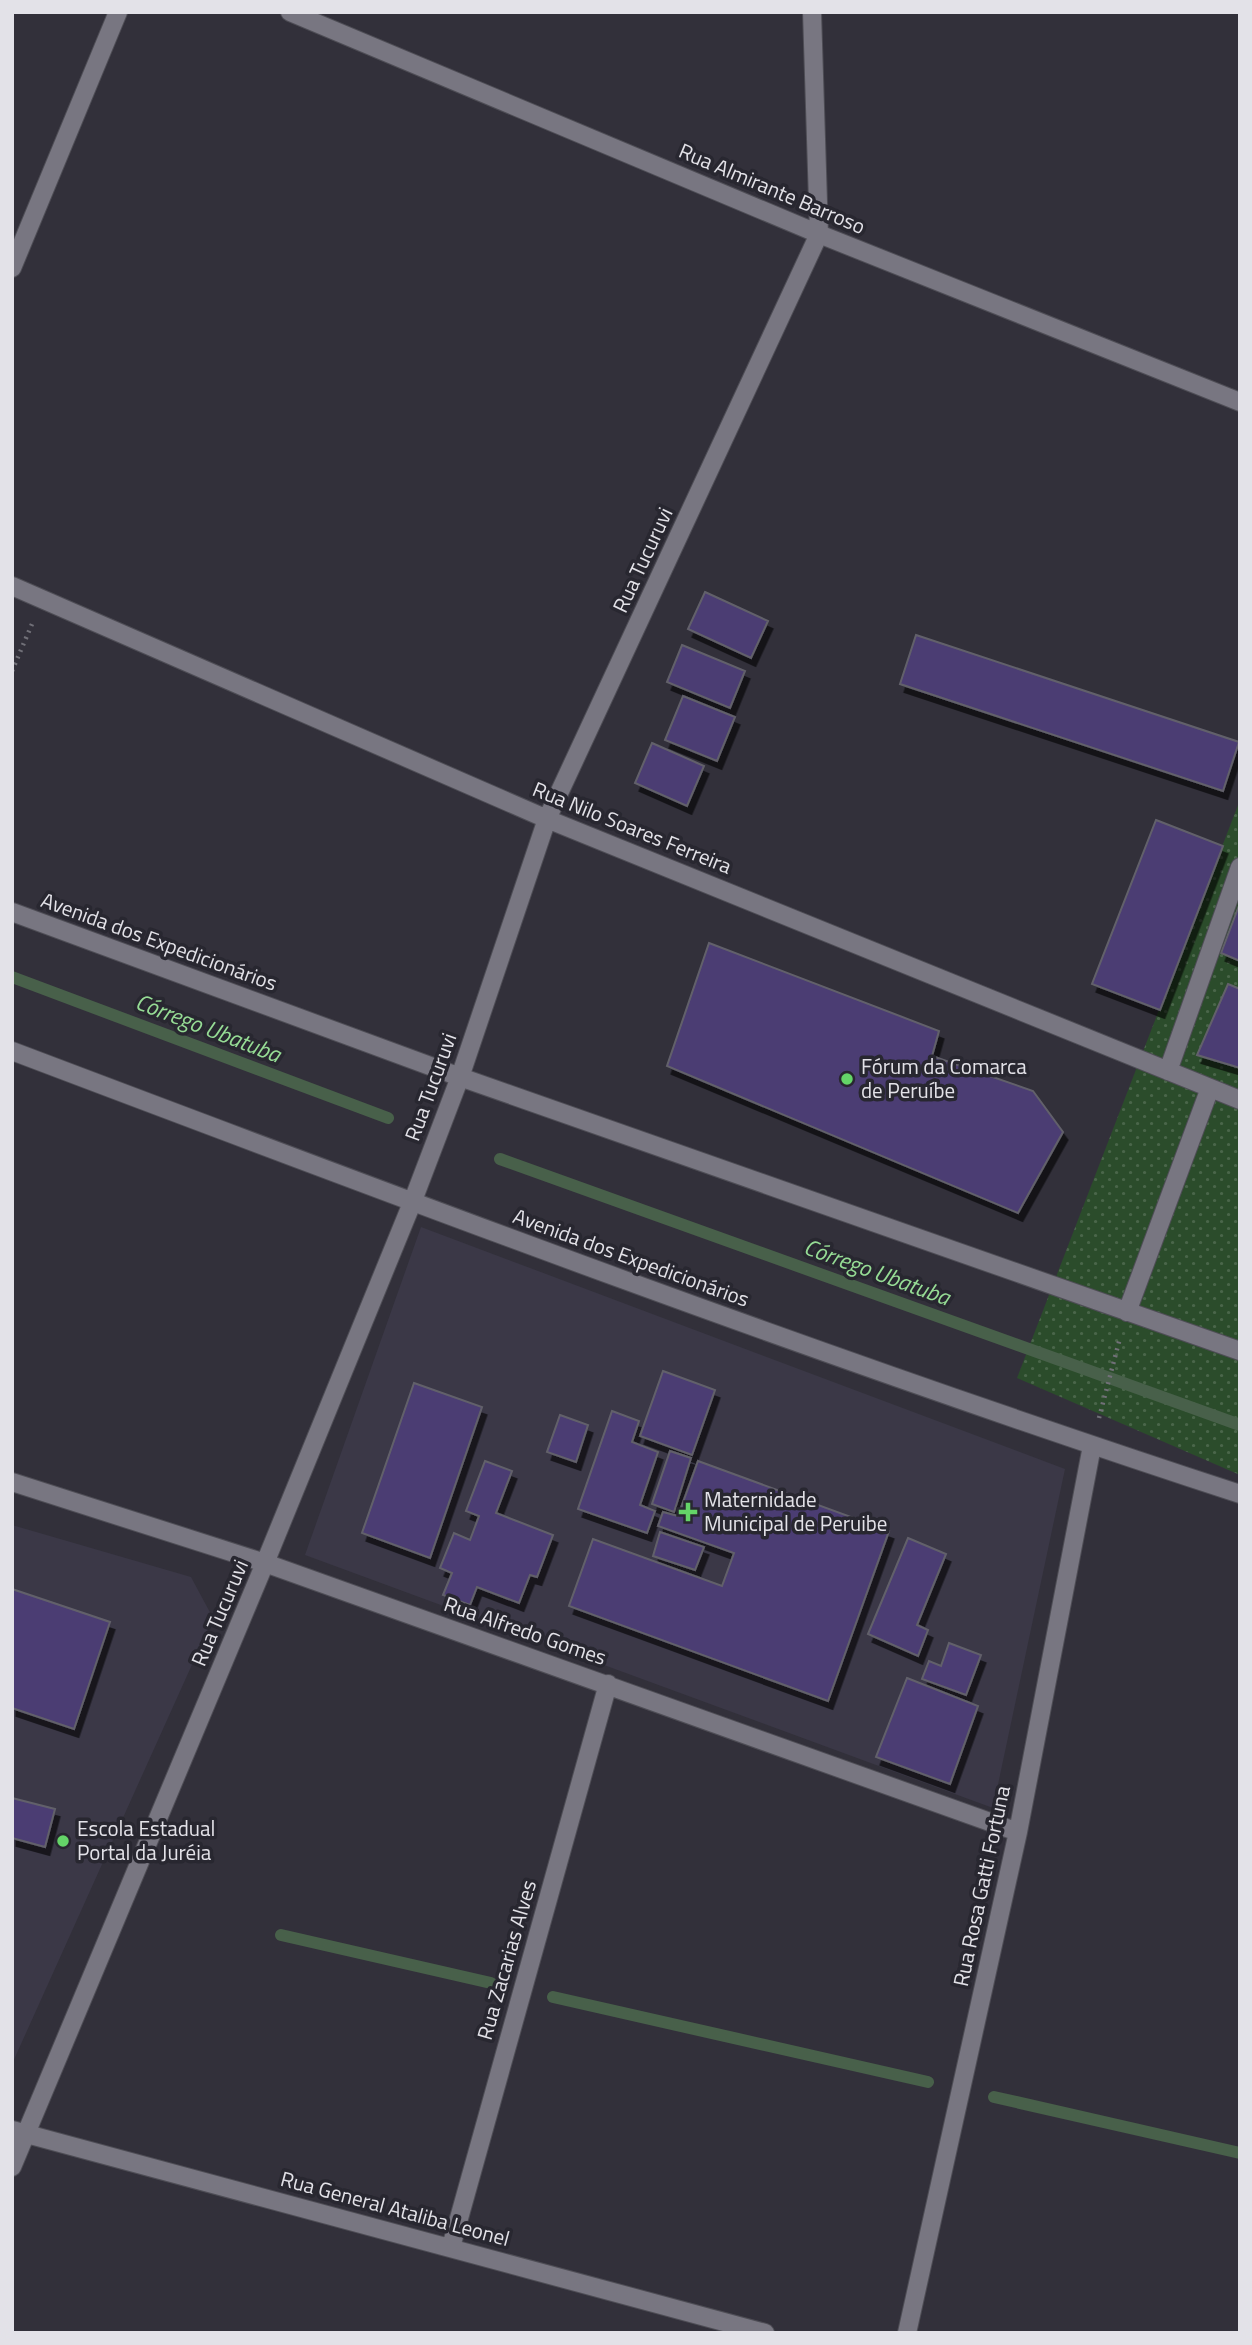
<svg xmlns="http://www.w3.org/2000/svg" width="1252" height="2345" font-family="'Titillium Web',sans-serif">
<style>
.built{fill:#3b3847}
.grass{fill:url(#grass-dots)}
.lines{fill:none;stroke-linecap:round;stroke-linejoin:round}
.stream{stroke:#48604a;stroke-width:12}
.building{fill:#4b3d73;stroke:#62616b;stroke-width:2;filter:url(#shadow)}
.minor-casing{stroke:#4e4d55;stroke-width:20}
.path{stroke:#717078;stroke-width:4.5;stroke-dasharray:2 5;stroke-linecap:butt}
.minor{stroke:#787681;stroke-width:18}
.poi-dot{fill:#64d468;stroke:#282730;stroke-width:2.5}
.labels{text-anchor:middle;stroke-width:7;stroke-linejoin:round;paint-order:stroke}
.street-label{font-size:21px;fill:#e3e2e8;stroke:#282730}
.poi-label{font-size:21px;fill:#e3e2e8;stroke:#282730;text-anchor:start}
.water-label{font-size:23px;font-style:italic;fill:#96dc95;stroke:#282730}
</style>
<defs>
<pattern id="grass-dots" width="8" height="8" patternUnits="userSpaceOnUse" patternTransform="scale(1.75)"><rect width="8" height="8" fill="#2b4c2b"/><path d="M2 2h.1M6 6h.1" fill="none" stroke="#4a664a" stroke-width="1.8" stroke-linecap="round"/></pattern>
<filter id="shadow"><feDropShadow dx="4.5" dy="8" stdDeviation="0" flood-color="#0009"/></filter>
</defs>
<rect width="100%" height="100%" fill="#32303a"/>
<path class="built" d="M421,1227L1065,1469L993,1808L305,1555Z
M12,1525L191,1577L213,1618L12,2064Z"/>
<path class="grass" d="M1240,800V1475L1017,1378Z"/>
<g class="lines">
<path class="stream" d="M12,977L388,1118
M500,1159L1240,1425
M281,1935L491,1983
M553,1997L928,2082
M994,2097L1240,2153"/>
</g>
<path class="building" d="M705,592L768,621L751,658L688,629Z
M916,635L1239,742L1223,791L900,684Z
M682,645L745,671L730,708L667,682Z
M683,696L735,717L717,761L665,740Z
M652,743L704,766L687,806L635,783Z
M1156,820L1223,846L1160,1010L1092,984Z
M1240,903V961L1221,953Z
M709,943L939,1031L932,1056L1033,1091L1063,1132L1018,1213L667,1066Z
M1228,984L1240,989V1068L1197,1055Z
M663,1371L715,1390L692,1455L640,1436Z
M414,1383L482,1407L430,1558L362,1533Z
M612,1411L639,1421L632,1442L658,1452L640,1505L655,1511L647,1533L578,1509Z
M560,1415L588,1425L576,1462L547,1452Z
M670,1451L691,1458L674,1512L652,1504Z
M485,1461L512,1471L496,1513L553,1535L537,1577L530,1575L519,1603L477,1587L470,1605L443,1595L452,1573L440,1568L454,1533L470,1540L479,1516L466,1511Z
M698,1461L889,1531L828,1701L569,1606L593,1539L722,1586L734,1553L658,1526L663,1512L678,1516Z
M660,1532L704,1547L695,1570L653,1556Z
M908,1538L946,1554L917,1625L928,1630L918,1656L868,1634Z
M12,1589L110,1622L74,1729L12,1708Z
M949,1643L981,1655L966,1695L922,1679L929,1661L941,1666Z
M907,1678L978,1706L950,1784L876,1757Z
M12,1798L55,1809L45,1847L12,1838Z"/>
<g class="lines">
<g class="minor-casing">
<path id="minor" d="M290,12L819,234L1240,402
M12,268L118,12
M12,586L547,819L1240,1100
M12,912L460,1077L1240,1351
M12,1051C419,1205 826,1359 1240,1494
M1168,1071L1240,867
M1127,1312L1210,1088
M12,1482L265,1563L1018,1832
M12,2130L765,2333
M12,2167L265,1563L412,1203L460,1077L547,819L819,234L812,12
M451,2247L608,1684
M907,2333L1018,1832L1092,1446"/>
</g>
<path class="path" d="M12,671L32,624
M1099,1418L1120,1338"/>
<use href="#minor" class="minor"/>
</g>
<g class="poi-dot">
<circle cx="847" cy="1079" r="7"/>
<path d="M684.5 1501.5h7v7h7v7h-7v7h-7v-7h-7v-7h7z"/>
<circle cx="63" cy="1841" r="7"/>
</g>
<g class="labels">
<g class="street-label">
<text transform="translate(772 189) rotate(23)" y="7">Rua Almirante Barroso</text>
<text transform="translate(643 560) rotate(-65)" y="7">Rua Tucuruvi</text>
<text transform="translate(632 828) rotate(22)" y="7">Rua Nilo Soares Ferreira</text>
<text transform="translate(159 942) rotate(20)" y="7">Avenida dos Expedicionários</text>
<text transform="translate(431 1087) rotate(-70)" y="7">Rua Tucuruvi</text>
<text transform="translate(631 1258) rotate(20)" y="7">Avenida dos Expedicionários</text>
<text transform="translate(220 1613) rotate(-67)" y="7">Rua Tucuruvi</text>
<text transform="translate(525 1631) rotate(19)" y="7">Rua Alfredo Gomes</text>
<text transform="translate(982 1886) rotate(-78)" y="7">Rua Rosa Gatti Fortuna</text>
<text transform="translate(507 1960) rotate(-74)" y="7">Rua Zacarias Alves</text>
<text transform="translate(395 2209) rotate(15)" y="7">Rua General Ataliba Leonel</text>
</g>
<g class="poi-label">
<text x="861" y="1074">Fórum da Comarca<tspan x="861" dy="24">de Peruíbe</tspan></text>
<text x="704" y="1507">Maternidade<tspan x="704" dy="24">Municipal de Peruibe</tspan></text>
<text x="77" y="1836">Escola Estadual<tspan x="77" dy="24">Portal da Juréia</tspan></text>
</g>
<g class="water-label">
<text transform="translate(208 1028) rotate(21)" y="8">Córrego Ubatuba</text>
<text transform="translate(877 1272) rotate(20)" y="8">Córrego Ubatuba</text>
</g>
</g>
<rect width="1252" height="2345" fill="none" stroke="#e3e2e8" stroke-width="28"/>
</svg>
